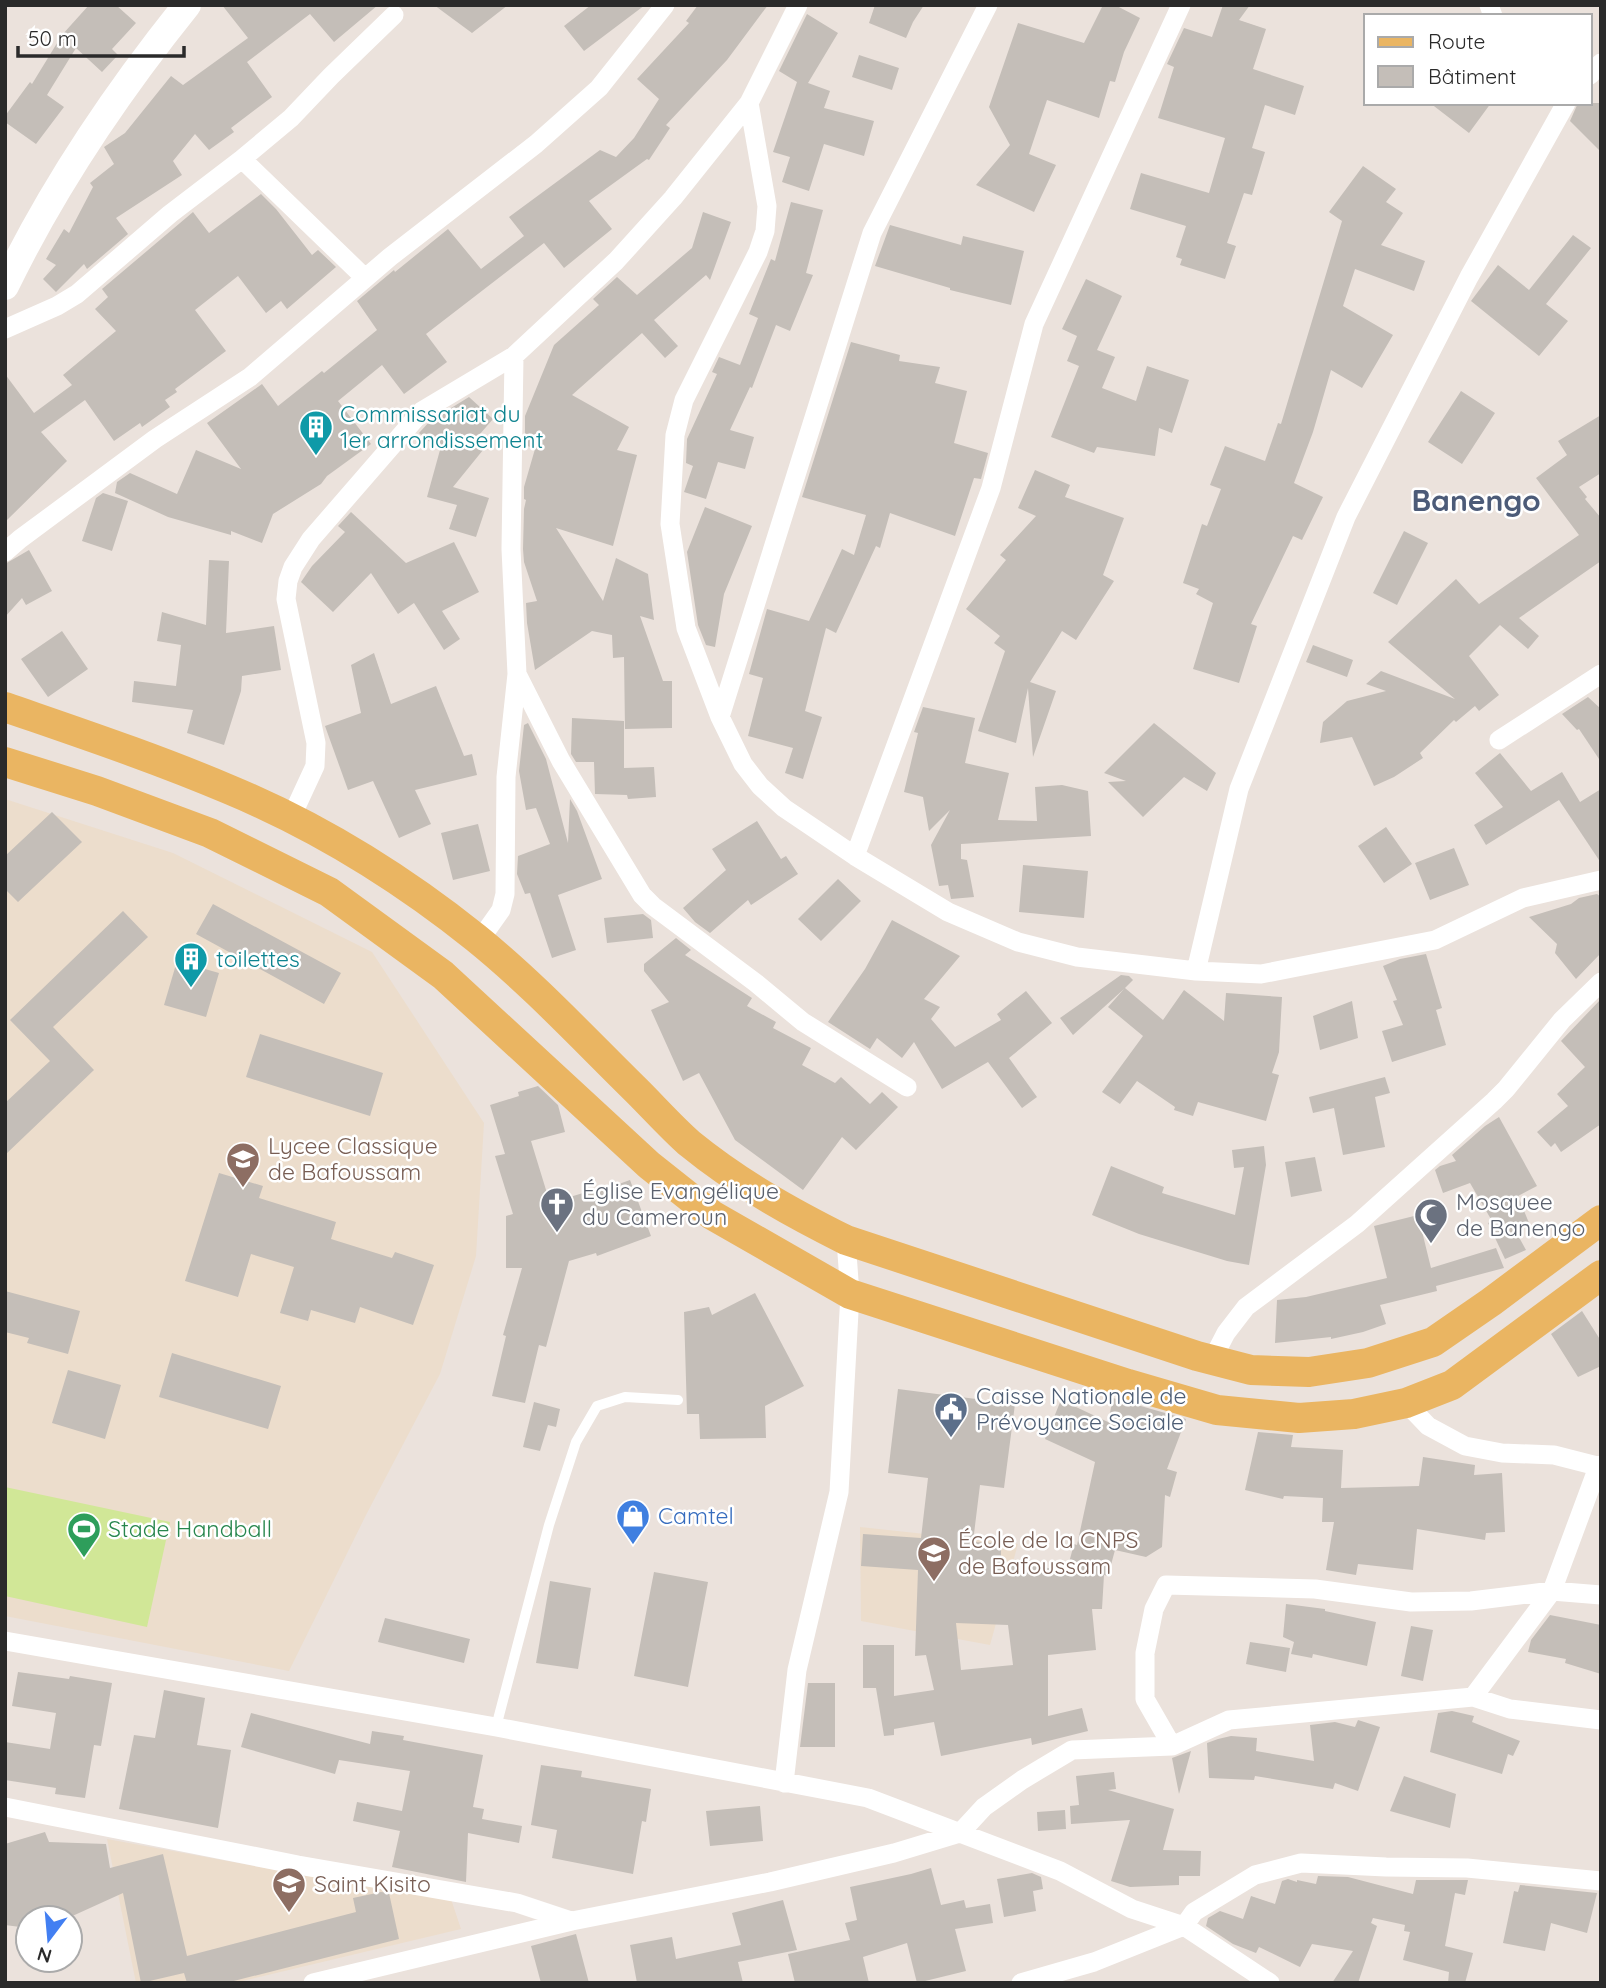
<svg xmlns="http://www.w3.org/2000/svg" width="1606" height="1988" font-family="Quicksand,sans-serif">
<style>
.education{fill:#ecddcc}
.pitch{fill:#d1e797}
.building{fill:#c4beb8;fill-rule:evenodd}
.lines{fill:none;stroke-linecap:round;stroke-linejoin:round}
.lane{stroke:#fff;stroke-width:10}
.street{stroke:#fff;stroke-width:19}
.secondary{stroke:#fff;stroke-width:28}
.primary{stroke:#eab562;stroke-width:30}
.labels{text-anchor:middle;stroke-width:5;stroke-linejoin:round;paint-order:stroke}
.culture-label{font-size:23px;fill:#0d838f;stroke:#fff;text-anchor:start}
.education-label{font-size:23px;fill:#785e54;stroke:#fff;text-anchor:start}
.worship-label{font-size:23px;fill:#5b616d;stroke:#fff;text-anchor:start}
.service-label{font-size:23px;fill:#4e5e75;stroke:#fff;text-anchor:start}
.shop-label{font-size:23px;fill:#366cbe;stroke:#fff;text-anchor:start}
.leisure-label{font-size:23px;fill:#27864d;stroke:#fff;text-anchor:start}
.district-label{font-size:30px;font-weight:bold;fill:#4c5b78;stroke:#fff}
</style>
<rect width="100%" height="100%" fill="#ebe2dc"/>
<path class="education" d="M5,799L173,853L372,952L484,1123L476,1256L440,1374L366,1515L289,1671L5,1616Z
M860,1527L1018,1544L990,1645L861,1621Z
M107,1839L353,1884L451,1899L461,1929L234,1983H136Z"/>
<path class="pitch" d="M5,1487L170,1522L147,1627L5,1596Z"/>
<path class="building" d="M89,5H116L136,23L112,49L118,55L102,72L76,48L47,95L64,107L36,144L5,122V116L30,82L32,84L62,35Z
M222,5H378L334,42L310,14L247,62L272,97L231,128L234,132L209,150L195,134L173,161L182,175L116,218L128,234L87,269L84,264L56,292L43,279L56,265L46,259L64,229L69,233L93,187L90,183L114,164L104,147L125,133L171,76L183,85L248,38Z
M434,5H508L472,33Z
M591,5H645L584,51L564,26Z
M698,5H768L727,60L666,125L670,128L649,160L647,159L589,201L612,229L564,268L544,243L426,334L447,362L404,394L382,365L338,401L371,444L327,476L321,484L273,514L262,543L231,531V535L168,517L115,493L117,482L130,473L177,494L196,450L241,469L207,423L262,384L278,406L322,371L324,373L377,330L357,301L394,270L395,272L448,229L481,269L524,236L509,217L600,150L616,157L634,138L659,99L637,79L689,23L686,21Z
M875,5H924L913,22L906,38L869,23Z
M1103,5H1115L1140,18L1124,52L1115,82L1110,81L1099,118L1047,100L1029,154L1056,165L1034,212L976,185L1010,145L989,107L1018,23L1084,43Z
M1223,5H1250L1239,20L1266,29L1253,69L1304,86L1295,115L1265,105L1252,148L1265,152L1252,195L1244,193L1227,243L1236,246L1225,279L1180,265L1182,259L1176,257L1186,226L1130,209L1141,173L1209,193L1225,138L1158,118L1174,67L1167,64L1184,28L1212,37Z
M807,14L838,33L808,83L830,91L824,108L874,121L864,156L824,144L809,191L782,182L790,157L773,152L797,82L779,71Z
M859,55L899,68L892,90L852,77Z
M1430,103H1491L1469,133Z
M1578,103H1601V152L1570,121Z
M1363,166L1396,189L1386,202L1403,213L1381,245L1425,261L1414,291L1355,269L1343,306L1393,335L1362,388L1331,370L1313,432L1294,483L1323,497L1302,540L1293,536L1251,624L1257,626L1239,683L1193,669L1213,603L1196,594L1199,589L1183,583L1202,524L1207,526L1221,489L1210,485L1225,446L1265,461L1278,423L1281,424L1342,221L1329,212Z
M261,194L276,209L312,255L318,250L336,267L287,309L281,301L266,313L238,276L195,310L226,351L175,389L177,392L165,400L170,407L142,427L140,423L114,441L85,400L41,432L67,461L5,522V374L34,413L72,385L63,375L116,331L95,309L108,297L102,289L193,212L209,233Z
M791,202L823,210L806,273L813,275L790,331L776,325L752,388L750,387L730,430L754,437L745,469L718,462L706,499L684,492L693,466L686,463L687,439L717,374L712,372L719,357L740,365L758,318L749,314L771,259L775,261Z
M703,212L731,222L710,280L706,275L654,320L678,346L665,358L642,333L572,395L629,427L617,450L637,455L613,546L556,528L603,601L616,558L648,574L654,620L640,616L663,681H672V728L625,729L624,657L613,658L612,635L592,631L535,670L527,623L526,603L537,601L524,562L523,549L524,509L526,500L524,499V487L535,449L525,445V416L554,345L599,305L593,299L617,277L637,295L692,248Z
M890,225L961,245L963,236L1024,251L1011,305L950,290V288L875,266Z
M1573,235L1591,248L1546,304L1568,321L1539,356L1471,301L1498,265L1529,290Z
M1086,279L1122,296L1097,350L1115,357L1102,388L1136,401L1147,366L1189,380L1172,433L1159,428L1155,456L1097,447L1094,453L1051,437L1079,366L1067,361L1077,336L1062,329Z
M851,342L900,355L899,361L940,367L935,383L967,391L954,443L988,453L981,479L974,478L955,536L890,513L880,548L876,546L836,633L826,628L805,711L822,717L803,779L785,773L793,748L748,736L763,678L749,674L767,609L809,621L842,549L854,555L866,515L802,497Z
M1461,391L1495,413L1462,464L1428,442Z
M469,397L493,419L473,442L483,450L453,487L489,498L476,537L449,529L457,505L427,497L440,450L419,433L430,421Z
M1601,415V473L1579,487L1587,497L1585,499L1601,518V561L1519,618L1539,636L1528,649L1500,625L1469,656L1499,695L1479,711L1475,706L1456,722L1454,720L1420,753L1423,758L1394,777L1374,786L1352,737L1320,743L1323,722L1347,701L1386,691L1366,684L1381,671L1455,699L1388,642L1456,579L1479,604L1579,535L1536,478L1567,455L1558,441Z
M1035,470L1070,485L1065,497L1124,518L1103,575L1114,581L1076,640L1062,631L1030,682L1056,691L1033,757L1028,688L1016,743L978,731L1005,651L994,643L1000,636L966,609L1006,560L1000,555L1036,516L1018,508Z
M103,493L128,501L112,551L82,541L96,498Z
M705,507L752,526L724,594L715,647L706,645L698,625L687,552Z
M351,512L406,563L454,542L479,592L442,611L460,639L444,650L414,603L398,614L371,573L333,612L301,582L312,566L345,532L338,526Z
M1404,531L1428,543L1397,605L1373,593Z
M29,550L52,591L26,605L22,598L5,617V564Z
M209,560L229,561L226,633L274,626L281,670L242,676L241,691L224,745L187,733L193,710L132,702L134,681L176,686L181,645L157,641L162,612L206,625Z
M62,631L88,669L48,697L21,659Z
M1313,645L1353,660L1347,677L1306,662Z
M374,653L391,704L436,686L464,756L472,754L477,775L415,790L431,824L399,838L373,781L348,790L325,726L361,713L351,665Z
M1588,697L1601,709V762L1579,729L1577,730L1562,714Z
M923,707L975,718L965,763L1009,773L998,820L1037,821L1035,787L1062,785L1088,791L1091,836L961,844V859L967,860L974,897L951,899L948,885L939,886L931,845L950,810L929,831L923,797L904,792L918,733L914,732Z
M572,718L624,721V768L654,767L656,797L628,799L627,795L595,794L594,762H576L571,754Z
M528,723L546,759L568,843L570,799L577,811L602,879L558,895L576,950L552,958L530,893L525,894L517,874L518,856L550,844L536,808L526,810L519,771L524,725Z
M1154,723L1216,773L1207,791L1184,777L1143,817L1108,782L1126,781L1104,773Z
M1500,753L1531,791L1562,772L1580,802L1601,789V863L1559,800L1486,845L1474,825L1503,807L1475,773Z
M52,812L82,842L18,902L5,889V856Z
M757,821L781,859L786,856L798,874L751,905L748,900L710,933L695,922L683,908L726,870L712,849Z
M478,824L490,871L453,880L441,833Z
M1386,827L1412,864L1384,883L1358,846Z
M1454,848L1469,885L1430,900L1415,863Z
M1023,865L1088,871L1084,918L1019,912Z
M838,879L861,901L821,941L798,919Z
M1597,894L1601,897V953L1576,979L1555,953L1557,944L1529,917L1571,904L1579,898Z
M213,904L341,973L324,1004L196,934Z
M123,911L148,937L53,1027L94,1070L5,1155V1103L50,1061L10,1020Z
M643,914L651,920L653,938L607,943L604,918Z
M892,920L960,956L924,999L940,1007L931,1019L955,1047L1001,1020L997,1014L1026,991L1052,1023L1009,1058L1037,1097L1022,1108L988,1062L942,1089L914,1042L902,1058L877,1038L870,1049L828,1022L865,969Z
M676,938L691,950L685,955L752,998L747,1006L776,1022L773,1028L811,1048L802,1065L835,1083L841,1077L870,1104L882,1092L898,1107L856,1150L842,1137L803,1190L735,1140L699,1073L683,1081L651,1010L669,1002L644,971V964Z
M1426,954L1442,1008L1436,1010L1446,1045L1392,1062L1382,1031L1403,1025L1393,1001L1397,1000L1383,966L1400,959Z
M177,961L219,973L206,1017L164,1005Z
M1121,975L1129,976L1133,980L1125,988L1163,1020L1184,990L1224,1021L1226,993L1282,997L1279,1052L1272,1073L1279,1075L1266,1121L1198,1102L1193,1116L1174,1110L1175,1107L1137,1081L1120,1104L1102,1092L1143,1036L1108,1007L1124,989L1073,1035L1060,1018Z
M1601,999V1124L1561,1152L1555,1143L1551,1147L1537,1132L1568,1106L1557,1094L1585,1067L1561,1041Z
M1352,1001L1358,1038L1320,1050L1313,1016Z
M260,1034L383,1073L370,1116L246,1077Z
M1385,1077L1390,1093L1375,1097L1385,1147L1343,1155L1334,1108L1313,1113L1309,1097Z
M538,1086L558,1105L565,1132L531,1141L550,1203L593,1190L594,1193L630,1180L651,1236L597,1256L596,1253L569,1261L546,1347L539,1345L525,1403L492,1396L506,1336L503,1335L522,1268H506V1216L513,1214L495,1156L505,1154L490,1105L519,1096L518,1092Z
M1499,1117L1537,1186L1518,1196L1529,1223L1515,1230L1526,1250L1505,1259L1488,1223L1492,1221L1470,1183L1443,1193L1435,1170L1440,1166L1456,1161L1452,1155L1485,1126Z
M1264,1146L1266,1165L1249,1265L1227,1261L1139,1234L1092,1215L1111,1166L1164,1187L1162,1193L1235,1215L1244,1167L1234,1168L1232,1150Z
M1315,1157L1322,1191L1291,1197L1285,1162Z
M219,1173L263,1186L259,1198L336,1222L331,1239L392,1258L395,1252L434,1265L413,1325L360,1307L355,1323L311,1310L308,1321L280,1313L294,1267L251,1254L238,1297L185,1281Z
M1418,1215L1431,1268L1496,1248L1504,1268L1436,1286L1437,1291L1380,1305L1386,1324L1363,1332L1331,1339V1337L1275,1343L1277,1300L1306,1297L1387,1278L1374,1226Z
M5,1291L80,1311L68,1354L27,1343L29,1338L5,1332Z
M755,1293L804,1386L765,1406L766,1438L700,1439L699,1414H687L684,1312L709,1307L712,1315Z
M1582,1311L1601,1341V1366L1578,1377L1551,1334Z
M172,1353L281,1386L268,1429L159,1397Z
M68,1370L121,1385L105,1439L52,1423Z
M898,1389L1015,1404L1004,1488L980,1485L973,1542L997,1543V1548L1001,1550V1563L1067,1570L1074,1544L1077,1545L1095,1462L1045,1439L1061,1400L1108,1422L1113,1398L1186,1419L1167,1469L1177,1472L1170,1497L1165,1495L1162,1547L1146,1557L1115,1550L1108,1576L1104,1575L1102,1609H1092L1096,1650L1048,1655V1716L1082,1708L1088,1731L1032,1745L1031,1738L941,1756L934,1722L894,1729V1735L884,1736L876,1688H863V1645H894V1696L934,1690L926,1655L915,1656L918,1570L861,1566L863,1534L921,1538L928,1478L888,1473ZM956,1623L1008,1625L1013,1665L961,1670Z
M534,1402L560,1409L556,1427L548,1425L540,1451L523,1447Z
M1258,1432L1293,1435L1291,1447L1343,1450L1341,1488L1419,1486L1423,1457L1475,1465L1474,1475L1502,1473L1505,1532L1486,1533L1485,1540L1417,1529L1413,1570L1358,1564L1356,1575L1326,1570L1334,1522H1322L1323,1498L1284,1496L1283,1499L1245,1490Z
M654,1572L708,1582L688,1687L634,1676Z
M550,1581L591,1588L578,1669L536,1663Z
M1286,1604L1325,1609V1611L1376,1622L1367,1666L1313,1654L1312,1658L1291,1654L1294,1642L1283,1637Z
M1550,1615L1601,1625V1674L1565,1663L1566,1659L1528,1652L1531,1640Z
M385,1618L470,1639L464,1663L378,1642Z
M1411,1626L1433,1630L1423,1681L1401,1676Z
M1250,1642L1290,1648L1286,1672L1246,1664Z
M18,1672L69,1679L70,1676L112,1683L101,1746L94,1745L85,1798L55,1794L56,1788L5,1780V1742L50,1749L56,1713L12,1706Z
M808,1683H835V1747H800Z
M164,1690L205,1698L197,1745L231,1750L218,1828L119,1809L134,1735L155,1738Z
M1452,1711L1474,1716L1472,1722L1520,1741L1513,1756L1508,1754L1502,1774L1430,1752L1438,1713Z
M251,1713L370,1744L372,1731L404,1736L403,1740L483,1755L473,1807L484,1809L482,1819L522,1826L519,1843L468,1833L466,1882L392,1867L400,1831L353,1821L357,1802L402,1811L410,1771L339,1760L335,1774L241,1747Z
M1358,1720L1380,1727L1358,1791L1335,1783L1333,1789L1255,1776L1254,1780L1209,1778L1207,1743L1218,1739L1231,1736L1257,1738L1256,1751L1314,1761L1310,1725L1335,1722L1355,1727Z
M1191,1751L1179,1794L1172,1758Z
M541,1765L582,1771L581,1777L651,1789L646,1822L642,1821L633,1874L552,1858L557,1830L531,1825Z
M1114,1772L1116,1789L1108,1790L1174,1809L1163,1850L1201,1851L1200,1876H1179V1885L1130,1887L1111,1881L1130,1820L1071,1824L1070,1806L1079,1805L1076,1776Z
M1404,1776L1456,1794L1450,1828L1390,1811Z
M760,1806L763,1841L710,1846L706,1811Z
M1065,1810L1066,1829L1038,1831L1037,1812Z
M45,1832L49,1842L106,1844L110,1868L163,1854L187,1956L356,1912L353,1898L381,1892L389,1893L399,1939L226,1983H187L184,1973L141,1983L123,1893L68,1918H28V1928L5,1925V1844Z
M931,1868L941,1905L964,1900L966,1908L990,1904L993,1923L955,1929L966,1971L917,1983L907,1943L863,1957L869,1983H795L788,1954L850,1940L845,1923L857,1920L850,1887L911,1874Z
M1032,1873L1041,1877L1043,1889L1033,1891L1036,1911L1004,1917L997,1879Z
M1318,1876L1348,1877L1413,1894L1416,1880H1468L1465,1895L1455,1893L1445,1946L1473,1953L1465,1983H1448L1449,1972L1403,1960L1410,1932L1404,1931L1405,1925L1373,1918L1371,1923L1377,1926L1358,1983H1332L1353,1951L1312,1944L1300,1967L1259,1947L1256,1953L1233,1944L1206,1926L1208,1918L1220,1911L1243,1919L1251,1896L1275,1904L1282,1881L1288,1879L1297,1882V1880L1316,1884Z
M1520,1885L1597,1893L1587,1933L1551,1923L1545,1951L1503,1943L1514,1891L1518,1892Z
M783,1900L797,1950L738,1962L743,1983H637L630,1945L672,1937L676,1959L741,1945L732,1913Z
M576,1934L589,1983H541L531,1946Z"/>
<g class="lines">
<path class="lane" d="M496,1727L549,1525L576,1442L597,1406L625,1397L678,1400"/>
<path class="street" d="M1489,5L1493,16
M1590,75L1601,63
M749,103L767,206L765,231L758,252L684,400L675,435L670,524L686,628L720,717L743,764L760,786L784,808L855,856L948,912L1018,942L1077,957L1196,971L1261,974L1435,940L1523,898L1601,880
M242,159L365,278
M5,329L57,306L77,294L170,214L242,159L291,118L331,76L394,15
M5,552L20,539L155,439L250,377L390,257L536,144L599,88L665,5
M517,674L561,761L642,895L653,906L756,983L803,1022L907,1087
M720,717L872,233L988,5
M1499,740L1601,674
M290,820L315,766L316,743L286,599L288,581L293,567L311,539L422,411L514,356L616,261L673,198L749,103L798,5
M855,856L991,488L1034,324L1181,5
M479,941L501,910L505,894L506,777L517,674L511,549L514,356
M1196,971L1239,789L1346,517L1469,277L1566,103
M1212,1360L1226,1333L1246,1307L1357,1224L1494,1101L1506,1089L1562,1020L1601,982
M1406,1403L1428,1426L1465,1446L1502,1453L1554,1455L1601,1467
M5,1641L496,1727L868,1798L1060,1871L1132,1909L1184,1926L1270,1983
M1473,1697L1552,1591L1598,1467L1601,1465
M1172,1746L1145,1699V1653L1154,1609L1166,1585L1315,1589L1411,1602L1471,1601L1552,1591L1601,1595
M784,1783L797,1670L839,1492L850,1294L846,1240
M5,1807L298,1865L517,1903L571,1921
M313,1983L572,1921L770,1882L894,1853L960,1833L984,1807L1022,1780L1072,1750L1172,1746L1229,1720L1473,1697L1510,1709L1601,1720
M1021,1983L1094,1962L1184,1926L1194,1912L1255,1875L1301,1863L1386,1867L1467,1868L1601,1881"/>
<path class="secondary" d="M5,286C54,185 117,92 187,5"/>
<path class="primary" d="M5,707C80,733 155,758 228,789C317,826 401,878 476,938C533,984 584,1039 637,1091C654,1108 671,1127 689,1143C738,1183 790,1212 846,1240L1197,1356L1251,1370L1309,1372L1368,1363L1433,1342L1491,1302L1601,1220
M5,762L97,791L210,833L329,892L443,975L649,1165L712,1215L850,1294L1128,1384L1217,1410L1299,1418L1354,1414L1406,1403L1452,1385L1601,1275"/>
</g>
<defs>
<g id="building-pin" transform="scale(1.75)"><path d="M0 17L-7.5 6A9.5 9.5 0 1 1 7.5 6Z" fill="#0f9aa8" stroke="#fff"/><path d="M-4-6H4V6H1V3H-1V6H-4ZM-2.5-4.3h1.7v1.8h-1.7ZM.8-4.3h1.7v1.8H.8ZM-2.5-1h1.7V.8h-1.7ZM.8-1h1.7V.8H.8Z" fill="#fff"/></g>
<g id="school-pin" transform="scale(1.75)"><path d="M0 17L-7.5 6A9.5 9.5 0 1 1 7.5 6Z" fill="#8d6e63" stroke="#fff"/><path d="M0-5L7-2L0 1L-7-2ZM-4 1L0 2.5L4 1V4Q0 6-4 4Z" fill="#fff"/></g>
<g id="church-pin" transform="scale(1.75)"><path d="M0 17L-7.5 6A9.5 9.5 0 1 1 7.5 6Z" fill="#6b7280" stroke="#fff"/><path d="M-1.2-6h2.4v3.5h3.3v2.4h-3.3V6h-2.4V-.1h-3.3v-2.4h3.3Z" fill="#fff"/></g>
<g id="mosque-pin" transform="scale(1.75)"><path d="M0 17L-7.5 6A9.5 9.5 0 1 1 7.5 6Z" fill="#6b7280" stroke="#fff"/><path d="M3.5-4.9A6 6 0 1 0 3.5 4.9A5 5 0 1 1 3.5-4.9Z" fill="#fff"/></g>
<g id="civic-pin" transform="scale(1.75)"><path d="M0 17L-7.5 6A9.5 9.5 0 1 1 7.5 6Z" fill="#5c6f8a" stroke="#fff"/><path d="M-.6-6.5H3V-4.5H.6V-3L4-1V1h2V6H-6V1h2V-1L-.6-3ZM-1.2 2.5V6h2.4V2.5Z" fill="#fff"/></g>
<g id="shop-pin" transform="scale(1.75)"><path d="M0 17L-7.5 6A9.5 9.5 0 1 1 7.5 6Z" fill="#3f7fe0" stroke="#fff"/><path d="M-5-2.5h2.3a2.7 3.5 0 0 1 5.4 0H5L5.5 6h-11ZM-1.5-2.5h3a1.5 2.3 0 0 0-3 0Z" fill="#fff"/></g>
<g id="stadium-pin" transform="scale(1.75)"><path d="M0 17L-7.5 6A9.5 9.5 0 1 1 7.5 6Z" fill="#2e9e5b" stroke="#fff"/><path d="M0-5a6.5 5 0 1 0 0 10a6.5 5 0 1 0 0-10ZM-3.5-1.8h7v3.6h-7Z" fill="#fff"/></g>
</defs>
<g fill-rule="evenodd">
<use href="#building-pin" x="316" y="427"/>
<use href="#building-pin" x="191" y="959"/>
<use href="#school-pin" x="243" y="1159"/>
<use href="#church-pin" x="557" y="1204"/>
<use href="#mosque-pin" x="1431" y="1215"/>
<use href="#civic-pin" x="951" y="1409"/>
<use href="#shop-pin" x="633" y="1516"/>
<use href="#stadium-pin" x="84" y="1529"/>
<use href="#school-pin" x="934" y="1553"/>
<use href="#school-pin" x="289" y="1884"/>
</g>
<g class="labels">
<g class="culture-label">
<text x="340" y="422">Commissariat du<tspan x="340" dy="26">1er arrondissement</tspan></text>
<text x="216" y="967">toilettes</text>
</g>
<g class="education-label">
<text x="268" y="1154">Lycee Classique<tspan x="268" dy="26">de Bafoussam</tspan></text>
<text x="958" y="1548">École de la CNPS<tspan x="958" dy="26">de Bafoussam</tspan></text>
<text x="314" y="1892">Saint Kisito</text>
</g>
<g class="worship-label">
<text x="582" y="1199">Église Evangélique<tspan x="582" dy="26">du Cameroun</tspan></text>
<text x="1456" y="1210">Mosquee<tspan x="1456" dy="26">de Banengo</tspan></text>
</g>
<g class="service-label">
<text x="976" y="1404">Caisse Nationale de<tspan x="976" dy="26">Prévoyance Sociale</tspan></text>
</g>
<g class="shop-label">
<text x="658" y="1524">Camtel</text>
</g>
<g class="leisure-label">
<text x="108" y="1537">Stade Handball</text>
</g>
<g class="district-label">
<text x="1476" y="511">Banengo</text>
</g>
</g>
<rect width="1606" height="1988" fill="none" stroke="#2a2a2a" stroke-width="14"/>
<rect x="1364" y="14" width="228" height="91" fill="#ffffff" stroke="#aaaaaa" stroke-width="2"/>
<rect x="1378" y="37" width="35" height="10" fill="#eab562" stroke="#aaaaaa" stroke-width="2"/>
<text x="1428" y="49" font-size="21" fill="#2a2a2a">Route</text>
<rect x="1378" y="66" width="35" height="21" fill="#c4beb8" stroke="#aaaaaa" stroke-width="2"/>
<text x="1428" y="84" font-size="21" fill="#2a2a2a">Bâtiment</text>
<g transform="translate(49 1939) rotate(196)"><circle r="33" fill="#ffffff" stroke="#aaaaaa" stroke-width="2"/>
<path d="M0-5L12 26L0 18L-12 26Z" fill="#427ff2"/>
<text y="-10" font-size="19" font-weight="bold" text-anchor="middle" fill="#2a2a2a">N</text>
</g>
<path d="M18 46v10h166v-10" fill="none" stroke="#2a2a2a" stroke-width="3.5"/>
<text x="28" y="46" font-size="21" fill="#2a2a2a" stroke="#ffffff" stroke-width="5" paint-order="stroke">50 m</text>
</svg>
